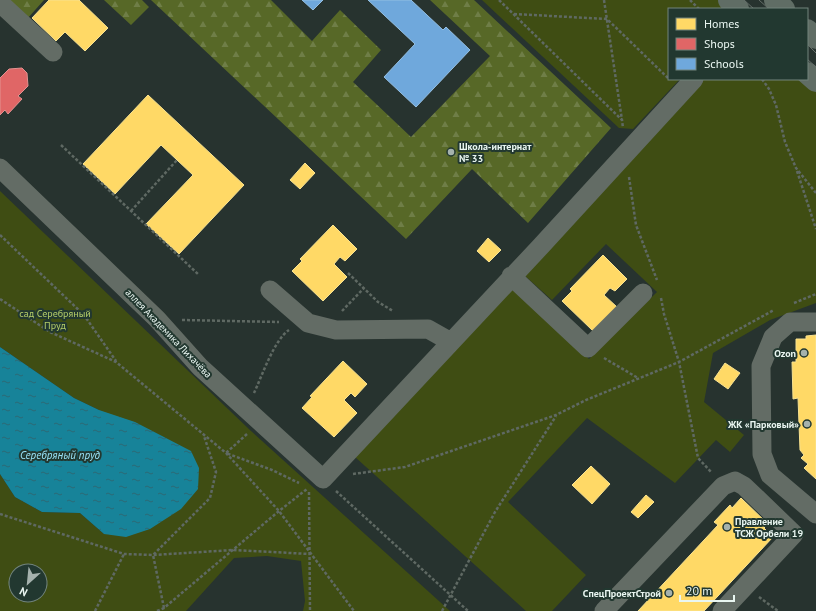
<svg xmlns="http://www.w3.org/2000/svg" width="816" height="611" font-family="'PT Sans',sans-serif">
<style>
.forest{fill:url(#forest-firs)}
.park{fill:#3f4d13;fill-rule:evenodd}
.water{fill:url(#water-ripples)}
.homes{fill:#ffd966;stroke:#f8e290}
.shops{fill:#e06666;stroke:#e39190}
.schools{fill:#6fa8dc;stroke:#94bfe2}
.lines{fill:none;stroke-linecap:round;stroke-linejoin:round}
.path{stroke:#5f6963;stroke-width:2.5;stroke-dasharray:3 2;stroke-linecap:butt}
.minor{stroke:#636c65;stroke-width:19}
.major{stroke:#606d65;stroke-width:22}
.tram{stroke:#656e69;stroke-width:1}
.poi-dot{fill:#a5b2ad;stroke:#223830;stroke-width:1.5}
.labels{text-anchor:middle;stroke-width:4;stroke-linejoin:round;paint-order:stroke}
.poi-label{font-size:10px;font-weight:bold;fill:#e9f6f1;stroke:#223830;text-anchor:end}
.park-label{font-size:10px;fill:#b4cd68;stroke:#223830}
.street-label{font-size:10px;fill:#e9f6f1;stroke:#223830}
.water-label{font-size:11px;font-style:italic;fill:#97e1f6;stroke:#223830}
</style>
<defs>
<pattern id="forest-firs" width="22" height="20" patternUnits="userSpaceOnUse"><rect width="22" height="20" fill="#576827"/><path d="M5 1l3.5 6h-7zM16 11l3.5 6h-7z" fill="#6f7e47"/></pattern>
<pattern id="water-ripples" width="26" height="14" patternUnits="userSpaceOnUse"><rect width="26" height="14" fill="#178399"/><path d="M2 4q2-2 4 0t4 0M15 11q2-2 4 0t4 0" fill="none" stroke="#2c6975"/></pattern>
</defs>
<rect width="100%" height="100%" fill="#27332f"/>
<path class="forest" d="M0,0H44L19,28Z
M104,0H142L149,7L131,25Z
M151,0H271L312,41L340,10L381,50L353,82L411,137L490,56L430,0H474L611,128L528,223L472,169L406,239Z"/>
<path class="park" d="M482,0H720L729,9H669V79H680L633,129L619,128Z
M704,79H804L816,90V303L770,320L713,353L704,402L744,435L730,452L716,440L675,483L587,418L508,502L586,575L552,611H526L355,457L514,286L589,359L657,292L606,244L552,300L524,275Z
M0,191L251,431L450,611H303L305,601L301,561L267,556L234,558L186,611H0V474L15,497L42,512L80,513L104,534L99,410L74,398L0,347ZM16,571H40V595H16Z"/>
<path class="water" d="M0,347L74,398L99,410L135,422L191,451L199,468L198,489L181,509L150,529L126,537L104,534L80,513L42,512L15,497L0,474Z"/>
<path class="homes" d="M49,0H79L108,28L85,51L65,32L56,41L32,18Z
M148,95L244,185L179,254L146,224L193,175L161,145L115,194L83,164Z
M305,163L315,173L300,189L290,180Z
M333,225L357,249L345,261L340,257L334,264L347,277L323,301L292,271L302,261L300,259Z
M488,238L501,250L489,262L477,251Z
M603,255L627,279L615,291L610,288L604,295L617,307L593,331L562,301L572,291L570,289Z
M816,335V479L804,468L808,464L801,458L804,455L800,450L798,398L793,399L792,362H796V339H806V336Z
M343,361L367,384L355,397L351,393L344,400L357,413L334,437L302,408L312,397L310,396Z
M725,363L740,373L728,389L714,379Z
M591,466L610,484L592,504L572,485Z
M646,495L654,502L638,518L631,512Z
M741,498L768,524L764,528L773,537L704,611H638L718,525L714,522L730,505L732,508Z"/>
<path class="shops" d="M22,68L27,73L28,86L18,96L22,99L8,114L5,110L0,115V78L9,69Z"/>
<path class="schools" d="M302,0H323L313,10Z
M368,0H411L443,30L446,27L470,50L416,107L384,77L415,44Z"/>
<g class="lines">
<path class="path" d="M499,0L622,120L623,128
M604,0L622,120
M690,0L699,9
M514,14L607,19L669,79
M762,79L769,89L776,105L785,142L796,168L816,193
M61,145L199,275
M797,171L816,229
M629,177L636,225L657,280
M131,211L177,160
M0,235L84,315L116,361
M348,273L378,302L393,311
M661,298L664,314L679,362L698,458L712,473
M0,299L50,332L116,362L226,453L279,511L354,611
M794,303L816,294
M342,311L364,288
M182,320L279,322
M604,358L638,378
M254,393C262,376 274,340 289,330
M247,434L226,453L272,470L299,483
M353,474L405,467L556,415L586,400L679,362L774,310
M336,491L468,611
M309,492L310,611
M0,514L124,554L153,555L233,550L310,554
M759,597L778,611
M164,608L153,555L210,498L216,472L204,436
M95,611L124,554
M157,611L164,608L279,511L307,489
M442,611L495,512L556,416"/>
<path class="minor" d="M0,3L53,52
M0,168L157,319L200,367L323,479L541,246L694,79
M511,276L588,348L643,293
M270,290L308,323L336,330L428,329L451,342
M816,322H790L773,337L761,366L762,454L770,475L816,514
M604,611L723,486L735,481L744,486L794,534L722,611"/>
<path class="major" d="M729,0L738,9
M775,0L784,9
M807,30L816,38
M807,73L816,81"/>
<path class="tram" d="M744,0L754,9
M759,0L769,9
M807,44L816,53
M807,59L816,67"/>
</g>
<g class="poi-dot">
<circle cx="451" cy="152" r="4"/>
<circle cx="804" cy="353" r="4"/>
<circle cx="807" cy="424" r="4"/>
<circle cx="727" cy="527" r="4"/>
<circle cx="669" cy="593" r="4"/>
</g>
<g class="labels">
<g class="poi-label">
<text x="459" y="150" text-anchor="start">Школа-интернат<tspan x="459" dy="12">№ 33</tspan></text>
<text x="796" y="357">Ozon</text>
<text x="799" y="428">ЖК «Парковый»</text>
<text x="735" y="525" text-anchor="start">Правление<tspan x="735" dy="12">ТСЖ Орбели 19</tspan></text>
<text x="661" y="597">СпецПроектСтрой</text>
</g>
<g class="park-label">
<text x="55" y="317">сад Серебряный<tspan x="55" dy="12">Пруд</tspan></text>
</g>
<g class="street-label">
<text transform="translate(169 333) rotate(46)" y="4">аллея Академика Лихачёва</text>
</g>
<g class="water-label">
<text x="60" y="459">Серебряный пруд</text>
</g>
</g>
<rect x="668" y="8" width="140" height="72" fill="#223830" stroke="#72847d"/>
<rect x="676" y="18" width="20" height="12" fill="#ffd966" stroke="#72847d"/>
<text x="704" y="28" font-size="12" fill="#e9f6f1">Homes</text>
<rect x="676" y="38" width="20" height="12" fill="#e06666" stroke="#72847d"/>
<text x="704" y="48" font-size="12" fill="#e9f6f1">Shops</text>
<rect x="676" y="58" width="20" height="12" fill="#6fa8dc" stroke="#72847d"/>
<text x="704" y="68" font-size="12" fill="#e9f6f1">Schools</text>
<g transform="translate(28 583) rotate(207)"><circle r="19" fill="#223830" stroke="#72847d"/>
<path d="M0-3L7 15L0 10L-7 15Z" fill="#a5b2ad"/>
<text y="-6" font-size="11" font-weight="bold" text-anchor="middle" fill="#e9f6f1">N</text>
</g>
<path d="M680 595v6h54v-6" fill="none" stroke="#e9f6f1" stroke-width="2"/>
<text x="686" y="595" font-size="12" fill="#e9f6f1" stroke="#223830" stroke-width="3" paint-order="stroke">20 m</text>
</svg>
